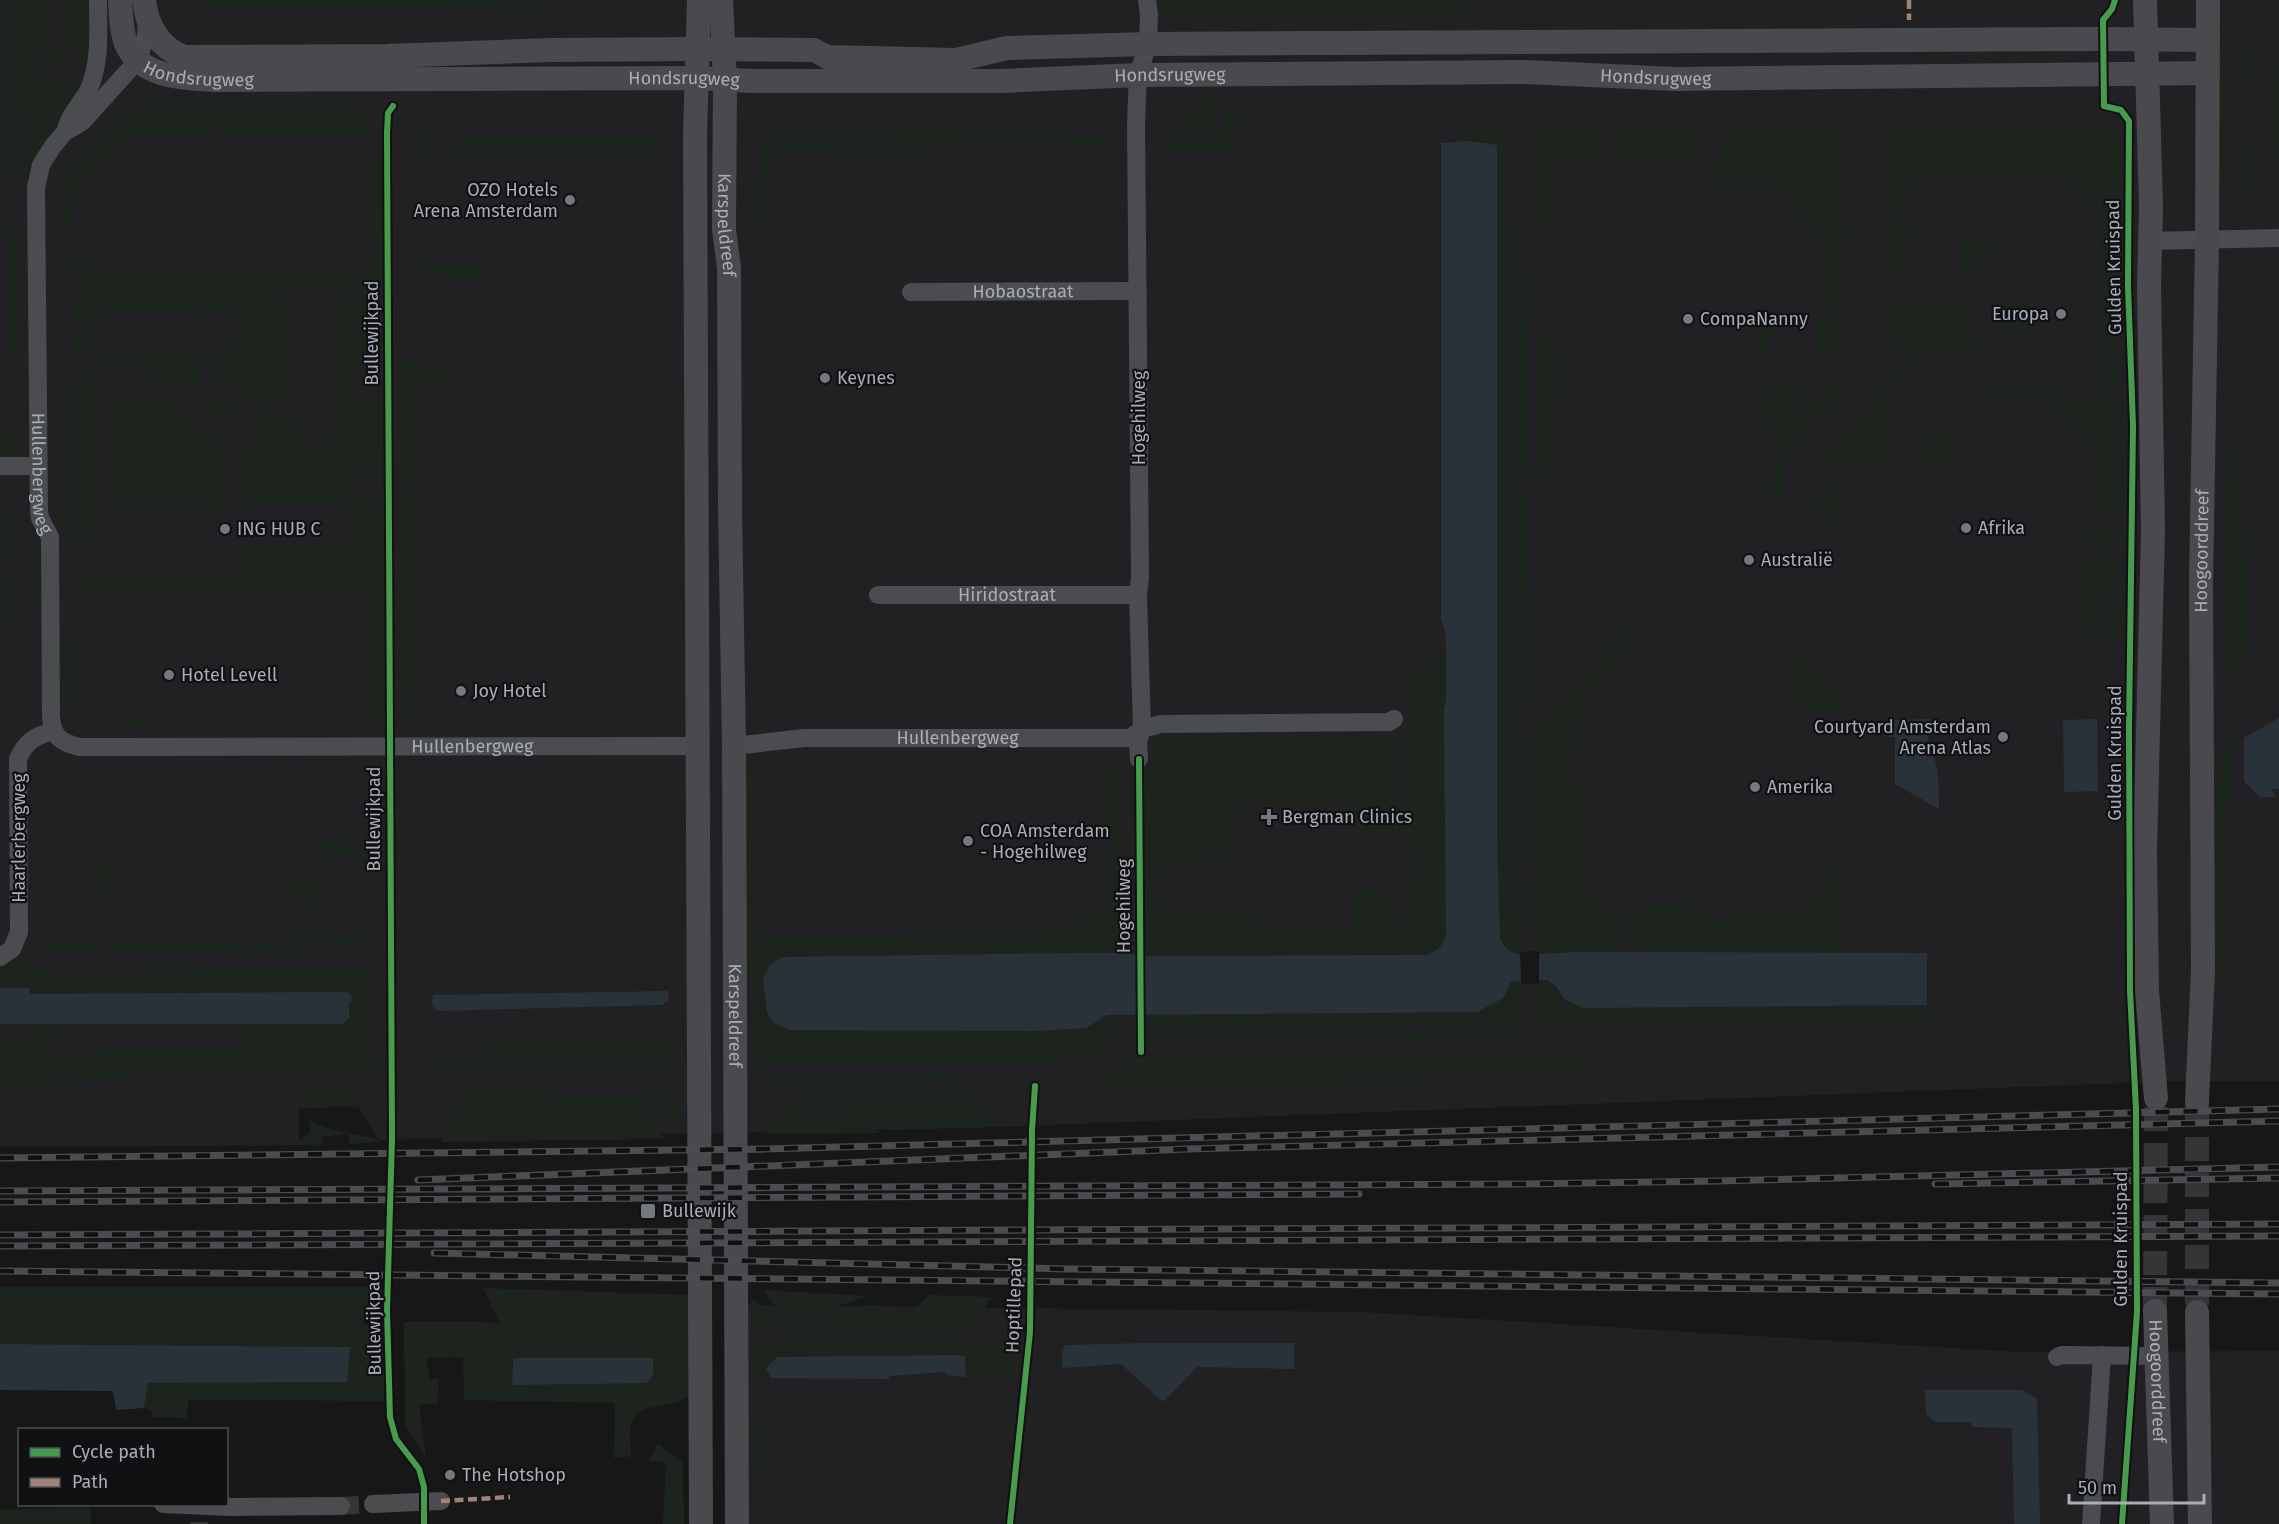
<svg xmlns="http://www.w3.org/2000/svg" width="2279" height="1524" font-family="'Fira Sans',sans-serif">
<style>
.built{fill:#212123}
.green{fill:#1d241e;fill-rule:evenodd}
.water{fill:#2a3239}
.pier{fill:#171717}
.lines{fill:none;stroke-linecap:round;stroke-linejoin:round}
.street-tunnel{stroke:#343537;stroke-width:18;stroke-dasharray:18 9;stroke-linecap:butt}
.secondary-tunnel{stroke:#343537;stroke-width:24;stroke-dasharray:24 12;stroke-linecap:butt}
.street{stroke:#4b4c50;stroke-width:18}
.secondary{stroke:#4a4a4e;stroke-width:24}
.rail-casing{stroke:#4b4c4f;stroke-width:7}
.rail{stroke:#111113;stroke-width:4.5;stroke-dasharray:14;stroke-linecap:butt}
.quiet{stroke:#a18479;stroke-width:4.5;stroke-dasharray:9 4.5;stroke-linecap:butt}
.cycleway-casing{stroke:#111113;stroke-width:10}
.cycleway{stroke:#469c4c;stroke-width:6}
.poi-dot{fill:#757880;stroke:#111113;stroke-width:2}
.labels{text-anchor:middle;stroke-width:4.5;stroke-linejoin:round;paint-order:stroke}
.street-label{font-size:18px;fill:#a8adb8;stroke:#111113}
.poi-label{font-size:18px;fill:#a8adb8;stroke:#111113;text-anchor:start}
</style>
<rect width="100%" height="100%" fill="#171717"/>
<path class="built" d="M0,0H2279V1081H2178L996,1127L378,1140L358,1107L299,1108V1140L0,1141Z
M746,1305L1363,1312L2018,1352L2279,1351V1524H745Z"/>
<path class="green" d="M5,0H49L40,78L18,123V178H6Z
M64,0H93L91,68L64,42Z
M205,0H675L672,6L205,8Z
M1155,0H1466V13L1162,15Z
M2238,0H2246L2247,87L2238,86Z
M2216,11H2226L2227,190H2217Z
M51,37L60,51L87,78L86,82L69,69L47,64Z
M2274,70H2279V156H2275L2274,152Z
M45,75L62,78L81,93C64,120 41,143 29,174L22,176L23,123Z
M2238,89H2246L2247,199L2239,198V118H2242L2243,104H2238Z
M1216,91L1215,127L1169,128L1182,118L1203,94Z
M1239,99L1238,151H1168V159H1162L1164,134H1224L1225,100Z
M342,101L381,129V136H220L219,102Z
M157,102H216V136L129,137L78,192L75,197L71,229L63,227V178C88,152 120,107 157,102Z
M1469,125H1507L1510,131L1515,901L1519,932V953C1509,953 1504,948 1500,938L1497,837V145L1469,141Z
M1614,130H1702L1703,148L1694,158L1613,160Z
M1721,130H1839V190L1847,217L1846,279L1840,280V309L1828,310V302L1818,294V233L1771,185L1719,186L1703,178L1721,162Z
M1882,130H2119L2120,387L2102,388L2101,215L2064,177L1912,180L1911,201L1902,212L1882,213Z
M934,131L1107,136L1108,150L775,151L770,219H758L760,135Z
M1537,131H1603L1602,159L1549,160L1559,192L1549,199V229L1536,228Z
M638,135H658V198L657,154L594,155L418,154L421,155V249H417V262L420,265H483L484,279L459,281V279H448V276H438L437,274H427V276H410V262H416V151L411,146V136H433V142H430V151H435V148H449V152H454L453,136Z
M364,155H381V247H364Z
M1882,218H1897V224L1903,231L1914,232L1922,239L1900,245V278L1882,280Z
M18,226L19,361H8V227Z
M1517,234H1526L1529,478L1519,479Z
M1961,239H1997V250L1979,249L1980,268L1973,280L1961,279Z
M364,250H381V293H369V263L364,262Z
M75,252H79V261H89L91,268L364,267V293H269L271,299H278L284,304L287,321L291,324V334L295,335V341L291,342L292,402H297V406L252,407C246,390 230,387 213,388V349H225V345L236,344V313H201L200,296V313H97L96,325L80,326L79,323H76V329L96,330H72V294H79V273H72V254Z
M2006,297L2032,298V333L2000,332L2001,301Z
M381,298L382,366L355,367L356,400H376V383H382V476H367L366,473L353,468V494L367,499H382L383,717H368L370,532H366V590L82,591V574L89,573V569H93V573H114V570H240V547H344V532H353V508H348V505H244V511H241L239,456L242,450H251V416H297V431H302V442H334L333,302L345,301L346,299Z
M1882,300L1960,302L1974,317L1975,357L1965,366V353H1923L1922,365H1918L1893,340L1882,342Z
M2186,311H2191V652L2187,667H2185Z
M1826,314H1840L1841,354L1838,358L1815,360V322Z
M1768,322V361L1754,352L1755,329Z
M1537,331L1561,350V399H1553L1554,473L1538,474Z
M76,334H87V355H129L128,374C113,355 102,367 86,357L78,361L72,357V336Z
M58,337H64L65,531H59Z
M196,349H200L201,387H181L132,375L135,355L196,354Z
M1882,356H1888L1896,364L1897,380H1891V393H1897V407H1891V447L1897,448V453L1887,465L1814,464L1882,394Z
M399,360L427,361V366H438L439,371H450V377H458V385H418L419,489L399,490Z
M78,373L87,376V385L88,375L103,382L100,390L101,404H92L101,405V414H92L101,415V424H88L101,425V434L83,435H101V444L83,445H101L100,454L78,455L100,456L94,520L88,547L84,550H73L72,378Z
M1775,379L1797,380V392L1804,393L1805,398H1818L1819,392H1826L1825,381L1842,382L1843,397L1820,422L1811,409L1805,406L1800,408L1798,414L1801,419L1806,420L1812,430L1784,456L1783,498L1764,499L1761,494V487H1773V425L1761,422V396Z
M1973,387H1991V391L2059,390L2066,396L2078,395L2077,408L2101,434L2102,515L2092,507V446L2045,399H1985Z
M116,394C133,395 156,394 171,405C179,411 183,420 191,426C204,435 219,440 231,450L229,451L230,511H216V505L107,506V518L113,519V522H105L112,452V397Z
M2081,394L2121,395V522H2106L2105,432L2081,408Z
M222,401C231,403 236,408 237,417L233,423L210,420L199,404Z
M1924,431H1951L1952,467H1932L1920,459L1921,449L1927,448V435L1921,433Z
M9,434H19V459H0V436Z
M2238,442H2245L2249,659L2226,676L2225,620L2229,451Z
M1519,485H1528L1530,710L1519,709Z
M1814,486L1840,487L1841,518L1834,519L1826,527H1819V516H1814Z
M419,494L420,611H399V495Z
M20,511L24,530C5,556 11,590 12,621L0,626V597L5,575V530L8,515Z
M2121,528V552H2087L2086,529Z
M37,531L40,543L41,604H35L34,534Z
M2099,557L2098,633L2084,634V558Z
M2102,557H2121L2120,647H2103Z
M399,613H418L419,692H400Z
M74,623L80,625V717H74Z
M1628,626V654L1581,700L1577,755L1558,765L1560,772L1586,784L1587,867L1577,879L1616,919L1626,913V952L1545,954L1539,949L1540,713L1551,711L1609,650L1611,627Z
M60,639L66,640V714H60Z
M1799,650L1850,699L1836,713L1787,709V659Z
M1445,655L1446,935C1443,946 1438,950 1428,955L1142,956L1141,782L1150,772L1154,733L1399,734L1398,833L1356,839L1352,802L1236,805L1228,857L1164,865L1154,884L1153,906H1251L1254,925L1351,931V888L1396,890L1399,933L1418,863L1402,840L1409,732L1408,667H1426Z
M400,695H410V723L415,729L400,728Z
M116,711H134L153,729H118Z
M1529,725V864H1520V726Z
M2226,732L2232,734L2231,802L2224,832L2226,984H2218L2217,780Z
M755,756L756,935L857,936L1081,931L1082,910L1105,907L1111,827L1098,823L1105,764L1126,760L1123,953L783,957L984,1029L1035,1031L1086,1028L1107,1015L1122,1025L1089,1063L1069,1060L1055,1064H753V985L749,972L748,1064L742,1065L740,768Z
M375,767H383L384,876H377Z
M352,839L348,845H369V876L364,875L363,856H323V915H318V908L313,905L311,900H301L296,897L300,894L284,895V882H307L319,876V840Z
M98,861L110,862V893L91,884Z
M1840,865V953L1636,952L1634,905L1695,903L1696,913L1718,921H1726L1735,911H1795Z
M1530,870L1531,934L1523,923L1520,871Z
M365,927H369V950L110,952V939L365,937Z
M106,938V952C81,952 45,958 24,941L25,939Z
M14,957L32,966L56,970L369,968L372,1052H379V1058H384V1063L378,1069H268L0,1087V1040C17,1039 30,1044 39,1024H59L58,1036L43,1056H63L100,1049L238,1048L244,1038L241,1024H342L349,1018V1001H352V999L346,992L30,994L28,988H0V965Z
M1548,980L1556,986L1565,1000L1583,1008L1926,1009L1930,1024L1540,1025V982Z
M1520,981L1523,1022L1517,1026L1418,1024L1151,1027L1144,1020L1143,1015L1477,1012L1511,982Z
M1529,1032L1525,1044L1146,1045L1143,1035Z
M670,1033L679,1041V1045H671L672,1062L690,1061V1066L425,1067V1059H487L490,1049L489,1039L670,1037Z
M1580,1054L1581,1074L1429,1075L1405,1083L1087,1089L1130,1059Z
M954,1072L960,1080L760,1083L754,1074Z
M282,1088H347L360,1107H348L325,1100L311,1102L309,1109H306L307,1092L0,1112V1107Z
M473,1088L541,1092L576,1097L672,1094L681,1103L680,1127L644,1101L664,1139L441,1142L461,1104Z
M784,1092L971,1094L996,1127L891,1130Z
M786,1103L871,1126L880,1133L766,1134Z
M310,1120C330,1132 355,1133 378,1140L379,1142L349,1144L348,1134L322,1137V1145L0,1147V1141L299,1140L310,1133Z
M0,1287H383L362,1324L383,1325L385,1401L188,1400L187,1418L152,1417V1411L144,1408L148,1383L347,1382L349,1347L0,1344Z
M483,1288L691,1295L692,1393C674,1411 641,1400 632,1421C628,1430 631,1445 631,1455L628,1457L614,1458L615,1403L464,1400L463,1357L426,1358L430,1379H439L437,1405L419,1404L426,1458L405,1424L404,1322H478L500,1324ZM513,1358H652L653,1375L512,1385Z
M763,1290L869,1296L787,1323L752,1328L751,1298L782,1319L784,1318Z
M929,1295L991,1297L973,1328C908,1334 841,1340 776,1335L868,1305L916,1308Z
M1019,1336L1015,1382L985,1377H966L965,1357L956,1355L777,1357L768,1374L770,1378L758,1379L753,1376C747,1366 742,1347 757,1343L901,1342Z
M758,1415C765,1433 764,1451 760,1470H754C754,1464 754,1456 752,1450C748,1437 733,1418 758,1415Z
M658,1444L683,1462L684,1524H663L666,1463L648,1460Z
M91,1508V1524H0V1509Z"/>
<path class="water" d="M1469,141L1497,145V837L1500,938C1504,948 1509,952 1520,955L1577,952L1927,953V1005L1583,1008L1565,1000L1556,986L1548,980L1511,982L1503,998L1477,1012L1107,1015L1086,1028L1035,1031L789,1030L773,1022L767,1012L763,979L769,966L782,957L1070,953H1123L1143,956L1428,955C1438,950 1443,946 1446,935L1444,710L1446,702V637L1441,618V143Z
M2279,718V789H2271L2276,797H2260L2244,781V738Z
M1931,719C1922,740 1935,751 1937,770C1939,783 1939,796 1939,809L1895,784V737H1888V720Z
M2097,719L2098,791L2064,792L2063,720Z
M0,988H28L31,994L346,992L351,994L352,1001H349V1018L342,1024H0Z
M668,991L669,1000L662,1005L436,1011L432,1004L433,995Z
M1143,1343H1294V1369L1197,1367L1163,1402L1121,1364L1062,1368V1353L1065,1345Z
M0,1344L350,1347L347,1382L148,1383L144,1408L116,1410L113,1391L0,1390Z
M956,1355L965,1356L966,1377L946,1375L945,1372L889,1376V1379L771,1378L766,1368L777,1357Z
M513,1358H653V1375L647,1383L512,1385Z
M1925,1390H2023L2037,1399L2040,1524H2014L2012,1428L1972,1427L1971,1422H1935L1926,1414Z"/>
<path class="pier" d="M1539,951V984H1521L1520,952Z"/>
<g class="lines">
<path class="street-tunnel" d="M341,1506L373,1504
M199,1524V1522"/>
<path class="secondary-tunnel" d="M2197,1101V1312
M2155,1311L2156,1098"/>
<g class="street">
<path id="s1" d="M147,21L146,36L138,60L82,122L65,132L53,146L41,165L36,188L39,509L40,518L50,537L51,717C53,737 60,742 79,747L698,746"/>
<path d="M67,126C70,114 83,101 89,89C101,61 98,30 98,0"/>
<path d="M2149,241L2279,238"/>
<path id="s2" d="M911,292L1138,291"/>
<path d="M0,466H38"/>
<path id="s3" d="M878,595H1138"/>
<path id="s4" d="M734,746L804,738H1130L1142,729L1161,724L1389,722L1394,719"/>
<path d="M1139,759L1138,742L1142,729L1138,595L1140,577L1136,123L1138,75L1148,44L1149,15L1147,0"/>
<path d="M0,957L12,949L19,932L18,759C25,742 36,735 54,731"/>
<path d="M2057,1357L2062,1355L2156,1356"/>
<path d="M163,1504L231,1507L341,1506"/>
<path d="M373,1504L441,1501"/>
<path d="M2091,1524L2102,1355"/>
</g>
<g class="secondary">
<path id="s5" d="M120,0C121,15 121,32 127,46C143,78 184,78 214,80L696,78L752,81H1000L1138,75L1524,72L1676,79L2208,73"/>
<path d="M144,0C147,26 158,47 184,57L387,56L550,50L698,49L814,50L827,57L956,60L1007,48L1148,44L2103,39L2208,40"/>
<path d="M699,0L695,136L701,1524"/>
<path id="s6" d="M721,0L725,79L724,229L729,268L730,506L734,746L737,1524"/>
<path d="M2145,0L2151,206L2149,286L2153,531L2145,852L2147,991L2156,1098"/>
<path id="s7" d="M2197,1101L2203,970L2201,582L2207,240L2208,0"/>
<path id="s8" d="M2155,1311L2162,1524"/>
<path d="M2197,1312L2200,1524"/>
</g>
<g class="rail-casing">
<path id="rail" d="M0,1158L764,1149L2279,1109
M418,1180L1188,1149L2279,1121
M1935,1184L2279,1178
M0,1191L1521,1184L1716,1181L2279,1167
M0,1202L1359,1194
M0,1235L2279,1224
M0,1246L2279,1236
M434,1253L1068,1269L2279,1283
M0,1271L2279,1294"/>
</g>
<use href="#rail" class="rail"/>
<path class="quiet" d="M1909,0V20
M441,1501L510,1497"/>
<g class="cycleway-casing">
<path id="cycleway" d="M2115,0L2112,9L2103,20L2104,106L2121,110L2129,121L2128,286L2133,426L2129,728L2130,991L2136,1109L2137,1312L2122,1524
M393,106L388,113L387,133L392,1139L387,1311L390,1417L396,1439L419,1469L424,1487V1524
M1139,759L1141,1052
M1010,1524L1030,1332L1032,1130L1035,1086"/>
</g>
<use href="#cycleway" class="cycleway"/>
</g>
<g class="poi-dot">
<circle cx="570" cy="200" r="6"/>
<circle cx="2061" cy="314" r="6"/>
<circle cx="1688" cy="319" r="6"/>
<circle cx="825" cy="378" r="6"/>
<circle cx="1966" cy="528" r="6"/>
<circle cx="225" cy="529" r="6"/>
<circle cx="1749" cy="560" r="6"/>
<circle cx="169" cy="675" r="6"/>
<circle cx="461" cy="691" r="6"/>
<circle cx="2003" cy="737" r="6"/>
<circle cx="1755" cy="787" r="6"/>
<path d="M1266 808h6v6h6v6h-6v6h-6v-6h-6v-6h6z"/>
<circle cx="968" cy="841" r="6"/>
<rect x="640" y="1203" width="16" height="16" rx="3"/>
<circle cx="450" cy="1475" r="6"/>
</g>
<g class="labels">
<g class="street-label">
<text dy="6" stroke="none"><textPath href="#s5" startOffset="129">Hondsrugweg</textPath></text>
<text dy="6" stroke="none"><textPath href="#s5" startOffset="1101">Hondsrugweg</textPath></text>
<text dy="6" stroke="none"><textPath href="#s5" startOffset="1587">Hondsrugweg</textPath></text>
<text dy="6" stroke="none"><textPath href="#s5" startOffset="615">Hondsrugweg</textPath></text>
<text dy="6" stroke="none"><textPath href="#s6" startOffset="225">Karspeldreef</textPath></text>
<text transform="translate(2114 267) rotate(-91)" y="6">Gulden Kruispad</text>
<text dy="6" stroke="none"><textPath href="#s2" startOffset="112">Hobaostraat</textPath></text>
<text transform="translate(372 333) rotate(-90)" y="6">Bullewijkpad</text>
<text transform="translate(1139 418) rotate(-90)" y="6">Hogehilweg</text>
<text dy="6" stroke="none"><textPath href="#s1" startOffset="494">Hullenbergweg</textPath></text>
<text dy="6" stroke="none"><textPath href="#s7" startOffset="550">Hoogoorddreef</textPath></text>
<text dy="6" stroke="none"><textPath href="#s3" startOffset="129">Hiridostraat</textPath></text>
<text dy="6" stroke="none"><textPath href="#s4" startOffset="224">Hullenbergweg</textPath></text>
<text dy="6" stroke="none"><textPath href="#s1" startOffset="1178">Hullenbergweg</textPath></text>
<text transform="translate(2115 753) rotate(-90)" y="6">Gulden Kruispad</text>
<text transform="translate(374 819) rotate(-90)" y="6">Bullewijkpad</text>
<text transform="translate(19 838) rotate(-90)" y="6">Haarlerbergweg</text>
<text transform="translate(1124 906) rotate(-90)" y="6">Hogehilweg</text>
<text dy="6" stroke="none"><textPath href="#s6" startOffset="1016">Karspeldreef</textPath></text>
<text transform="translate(2121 1239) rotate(-90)" y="6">Gulden Kruispad</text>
<text transform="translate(1014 1305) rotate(-88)" y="6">Hoptillepad</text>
<text transform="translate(374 1323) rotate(-91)" y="6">Bullewijkpad</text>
<text dy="6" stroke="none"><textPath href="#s8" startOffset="70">Hoogoorddreef</textPath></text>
</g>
<g class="poi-label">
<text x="558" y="196" text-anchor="end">OZO Hotels<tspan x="558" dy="21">Arena Amsterdam</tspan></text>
<text x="2049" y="320" text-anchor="end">Europa</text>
<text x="1700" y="325">CompaNanny</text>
<text x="837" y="384">Keynes</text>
<text x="1978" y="534">Afrika</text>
<text x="237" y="535">ING HUB C</text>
<text x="1761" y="566">Australië</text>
<text x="181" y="681">Hotel Levell</text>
<text x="473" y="697">Joy Hotel</text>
<text x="1991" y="733" text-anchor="end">Courtyard Amsterdam<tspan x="1991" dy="21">Arena Atlas</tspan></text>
<text x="1767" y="793">Amerika</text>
<text x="1282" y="823">Bergman Clinics</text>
<text x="980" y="837">COA Amsterdam<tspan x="980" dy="21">- Hogehilweg</tspan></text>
<text x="662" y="1217">Bullewijk</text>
<text x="462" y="1481">The Hotshop</text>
</g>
</g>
<rect x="18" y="1428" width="210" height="78" fill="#111113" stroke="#4d4f55" stroke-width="1.5"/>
<rect x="30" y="1448" width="30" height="9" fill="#469c4c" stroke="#4d4f55" stroke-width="1.5"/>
<text x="72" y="1458" font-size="18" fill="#a8adb8">Cycle path</text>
<rect x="30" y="1478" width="30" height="9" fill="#a18479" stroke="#4d4f55" stroke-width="1.5"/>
<text x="72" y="1488" font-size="18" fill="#a8adb8">Path</text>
<path d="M2069 1494v9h135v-9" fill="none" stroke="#a8adb8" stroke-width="3"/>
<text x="2078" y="1494" font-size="18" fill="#a8adb8" stroke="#111113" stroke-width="4.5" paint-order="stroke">50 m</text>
</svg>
